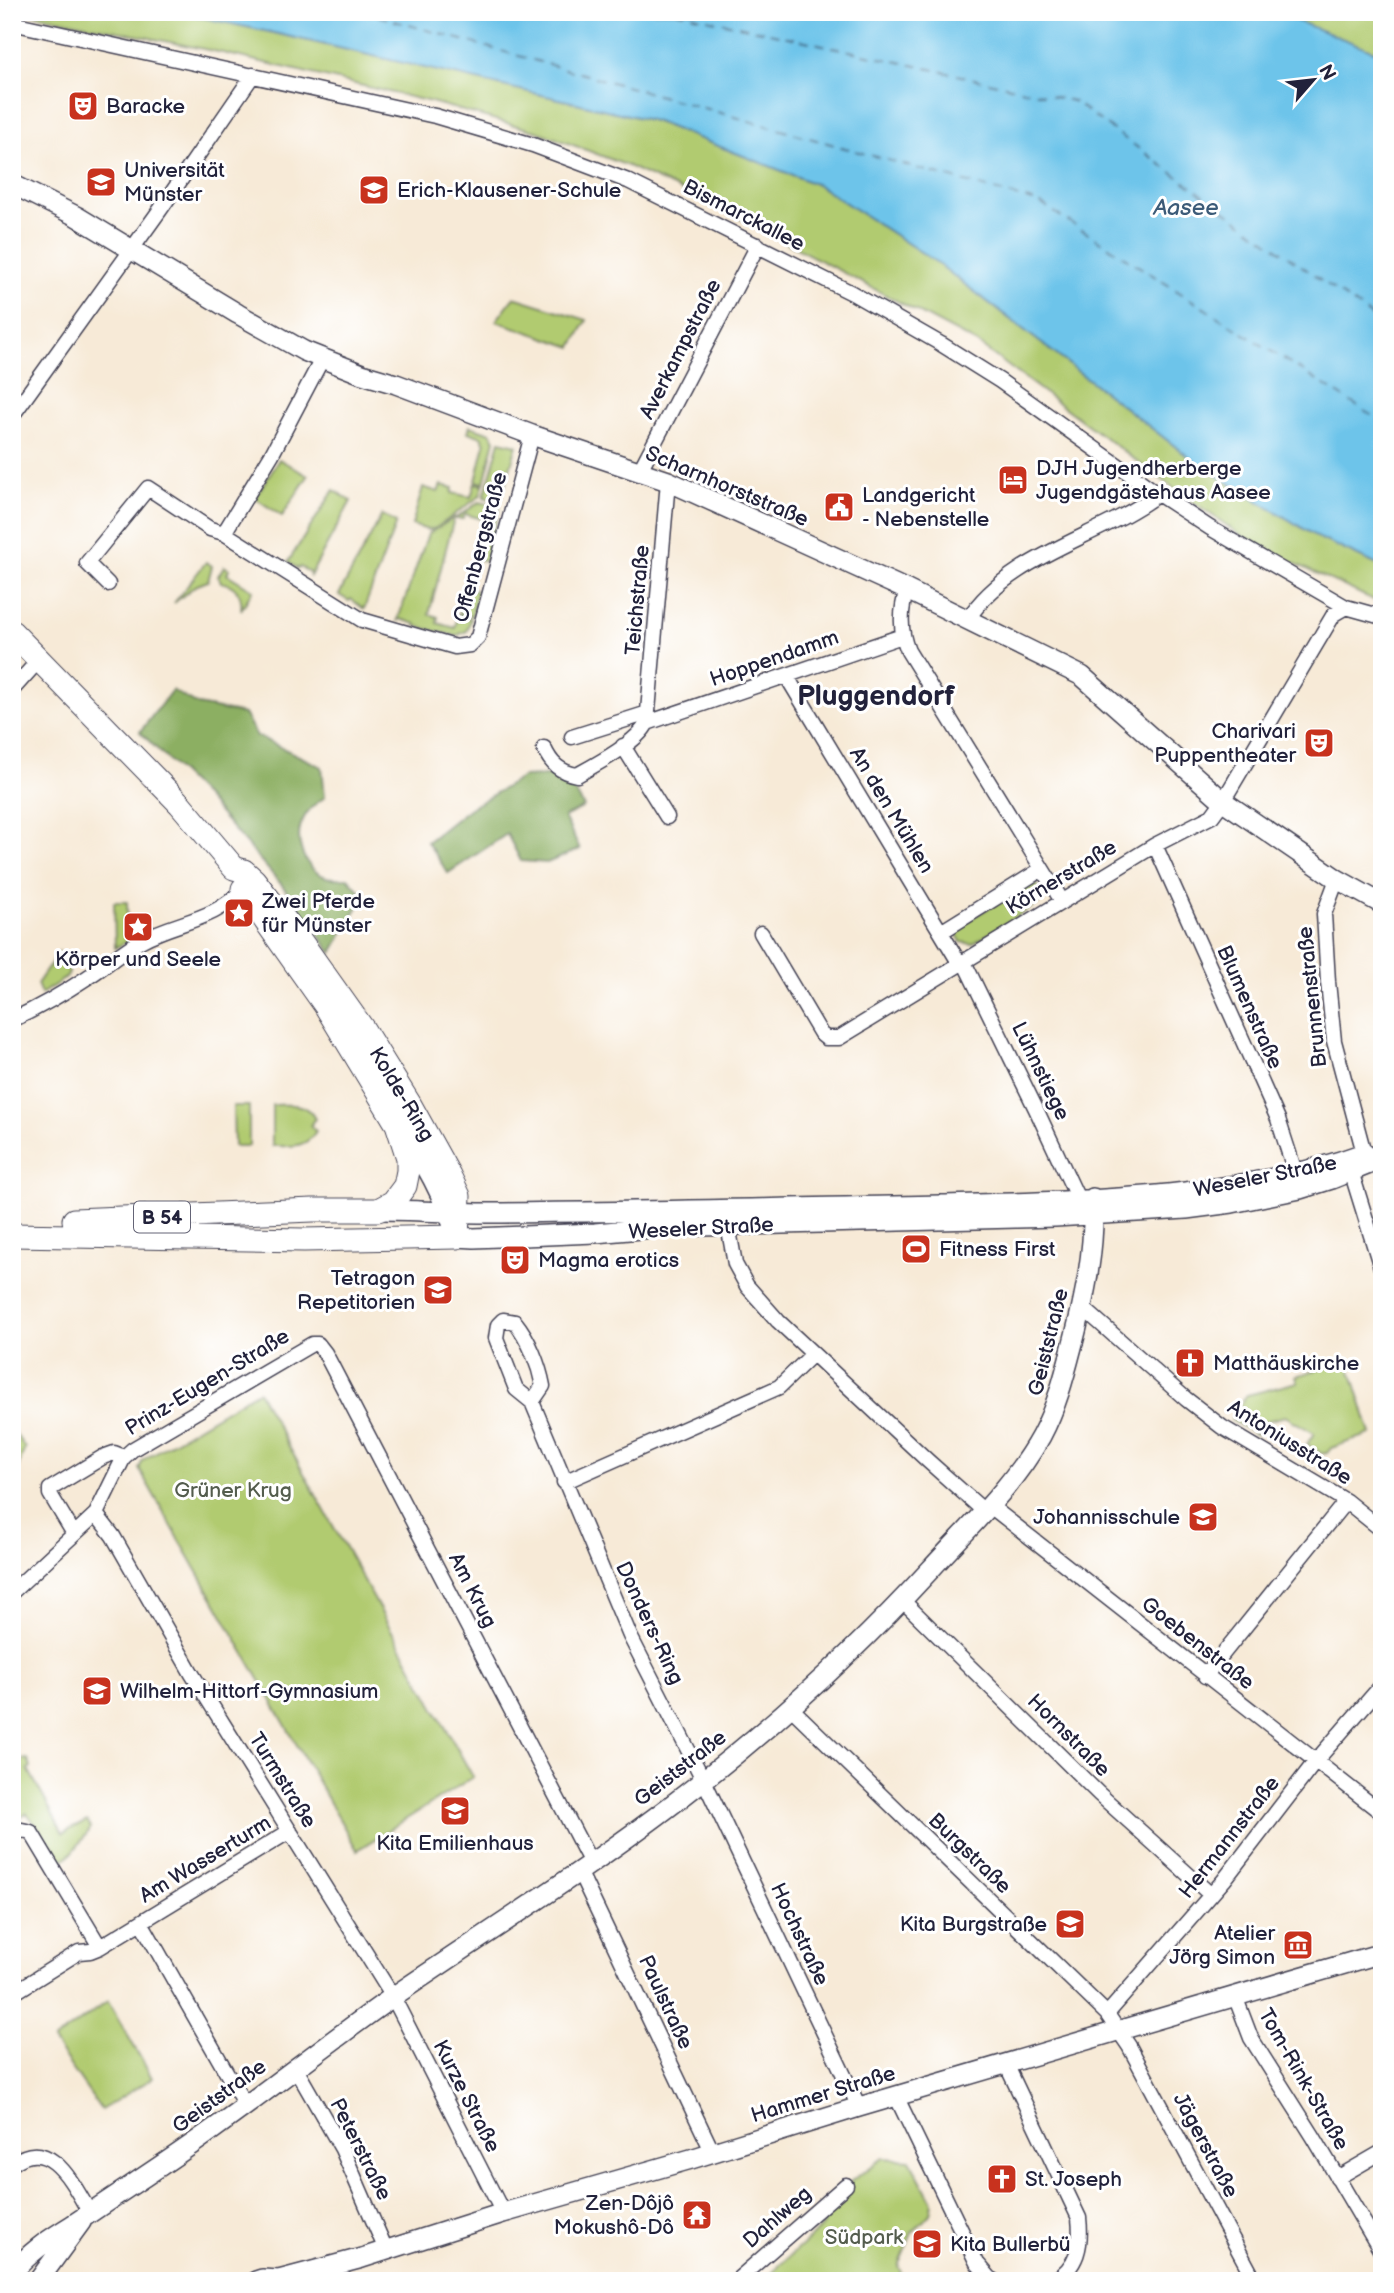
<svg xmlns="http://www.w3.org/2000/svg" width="1394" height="2293" font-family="'Balsamiq Sans',sans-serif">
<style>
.green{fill:#b1cb70;stroke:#6a7656;stroke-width:2}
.forest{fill:#8caf62;stroke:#57684e;stroke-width:2}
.water{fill:#6dc4ea;stroke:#487392;stroke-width:2}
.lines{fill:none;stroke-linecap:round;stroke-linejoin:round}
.ferry{stroke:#3c5b78;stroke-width:2;stroke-dasharray:9 7;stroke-linecap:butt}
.street-casing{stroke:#424052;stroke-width:17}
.secondary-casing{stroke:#424052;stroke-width:22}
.primary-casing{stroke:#424052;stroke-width:25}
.street{stroke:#fff;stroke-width:14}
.secondary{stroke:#fff;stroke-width:19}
.primary{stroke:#fff;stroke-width:23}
.labels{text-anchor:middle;stroke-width:6;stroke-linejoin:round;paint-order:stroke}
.shield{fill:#fff;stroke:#646476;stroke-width:2}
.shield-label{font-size:19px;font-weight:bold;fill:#22223b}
.poi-label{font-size:21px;fill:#22223b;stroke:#fff;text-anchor:start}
.street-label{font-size:21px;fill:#22223b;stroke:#fff}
.park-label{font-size:21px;fill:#545d4e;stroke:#fff}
.water-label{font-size:23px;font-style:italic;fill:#3c5b78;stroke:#fff}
.district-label{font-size:28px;font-weight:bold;fill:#22223b;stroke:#fff}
</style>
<rect width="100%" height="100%" fill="#fff"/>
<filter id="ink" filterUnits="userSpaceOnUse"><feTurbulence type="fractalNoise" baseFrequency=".0143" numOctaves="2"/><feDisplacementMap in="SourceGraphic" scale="14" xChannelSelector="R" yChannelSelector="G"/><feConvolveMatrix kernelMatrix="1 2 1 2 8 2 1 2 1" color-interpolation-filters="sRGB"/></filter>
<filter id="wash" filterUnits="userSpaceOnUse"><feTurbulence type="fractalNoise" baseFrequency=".00686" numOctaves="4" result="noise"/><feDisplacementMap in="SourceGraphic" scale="28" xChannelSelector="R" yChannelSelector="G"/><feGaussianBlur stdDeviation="1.57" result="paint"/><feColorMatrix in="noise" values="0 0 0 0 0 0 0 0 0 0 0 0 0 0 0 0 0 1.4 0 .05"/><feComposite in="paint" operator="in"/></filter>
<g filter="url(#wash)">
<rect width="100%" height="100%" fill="#f7ead7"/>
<path class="green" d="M23,12H177L274,33L654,121L818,185L936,262L1198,464L1319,538L1382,567V604L1253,544L1169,485L977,343L730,213L628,166L539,132L431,102L223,53Z
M1274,12H1382V54L1275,13Z
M514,297L587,320L572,347L496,321Z
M470,426L491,433L495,440L484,483L476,481L485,444L482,437L468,432Z
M500,441L517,445L500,502L484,497Z
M279,459L308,476L282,516L255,498Z
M475,483L483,485L480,496L436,528L428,530L412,525L423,487L438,492L441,485L453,488L452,493L471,497Z
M334,490L351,501L310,576L309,572L300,567L298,569L288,562Z
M479,502L500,506L492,534L480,531L482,519L465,514L463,519H455Z
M382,515L396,523L364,609L351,599L349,601L339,595Z
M454,518L429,614L438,617L437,623L455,628L458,615L471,619L467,631L456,636L416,626V624L400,619L397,622L428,534Z
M480,533L493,537L486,561L473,558Z
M206,562L212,566L208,581L195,586L174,603Z
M224,566L229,569L227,574L253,590L241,610C243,595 236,585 221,582L218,576Z
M465,588L477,591L472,616L459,613Z
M1034,880L1044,895V900L972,944L961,942L954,929Z
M114,902H127L128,941L115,948Z
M59,952L69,973L67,977L41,994L37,984Z
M272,1105C289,1105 306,1101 315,1119L312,1122L311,1127L316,1131C306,1149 290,1146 272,1146Z
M233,1106H249V1146H234Z
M1348,1361L1371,1434L1331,1448L1327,1453L1322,1454L1307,1444L1314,1433L1285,1416L1255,1424L1256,1435L1231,1420L1247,1395L1298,1382L1296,1376Z
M258,1391L473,1777L357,1850L139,1469L143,1460Z
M12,1429L25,1448L12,1483Z
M28,1759L31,1767L28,1769L63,1833L87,1821L91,1828L72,1853L62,1861L27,1813L19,1818L12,1807V1761Z
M108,2001L152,2078L101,2110L53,2041Z
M883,2158L910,2160L932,2202L930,2214L912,2233L898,2266L905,2281H762L822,2227L830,2210L849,2193L850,2182Z"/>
<path class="forest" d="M172,690L198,705L244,714L257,736L322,767L325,797C318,802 310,807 305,816C292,837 302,868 326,877C332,879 342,878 348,878L364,896L332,953L281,884L206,798L140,732Z
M566,775L584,807L564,817L580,849L547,863L521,861L507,834L448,873L427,842L470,808L523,777Z"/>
<path class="water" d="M177,12H1274L1382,54V567L1319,538L1198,464L936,262L818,185L654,121L274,33Z"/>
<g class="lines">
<path class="ferry" d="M363,12L1040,203L1382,422
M676,12L1073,101L1382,324"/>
</g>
</g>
<g filter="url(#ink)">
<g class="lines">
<g class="street-casing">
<path id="street" d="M12,23L435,116L533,145L628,181L852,293L941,344L1000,381L1158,494L1210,528L1346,607L1382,617
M322,359L272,454L224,533L362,620L455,647L470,645L478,637L532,435
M12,416L160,210L253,75
M639,472L758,245
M108,584L87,563L148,488L210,529L224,533
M907,590C900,610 900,632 908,651L1062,901
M968,619C1009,555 1099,538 1158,494
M787,677L960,964
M12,690L39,660
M647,723L668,481
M572,737L648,713
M623,746L667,817
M544,748C551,764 560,772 577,775C597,764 638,742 647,723L902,636
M1155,845L1278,1119L1298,1181
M1337,879L1324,914L1328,982L1334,1041L1364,1153
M941,932L1042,869
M761,933L821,1034L826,1038H839L1155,845L1212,816L1223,801L1334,614L1346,607
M964,962L1036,1109L1078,1199
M12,1020C38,1008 64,993 88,977C106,966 123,950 142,940C177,921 215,921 243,889
M1351,1171L1382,1271
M728,1225L735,1264L747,1286L778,1321L928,1461L984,1511
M1082,1307L1186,1399L1222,1427L1346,1501L1382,1530
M503,1320L515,1322C529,1339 539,1365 543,1386L532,1402L516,1389L496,1338L498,1325Z
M532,1402L630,1636L708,1789L859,2107
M564,1482L779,1387L812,1355
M989,1505L1382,1813
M96,1514L113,1536L192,1674L393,1997L503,2213
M74,1534L50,1494V1489L103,1457L114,1453L124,1457
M12,1592L96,1514L124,1457L133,1449L312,1344H318L325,1353L591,1863
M902,1600L1099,1794L1211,1895
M1205,1676L1346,1501
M790,1707L1107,2014L1129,2046L1255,2281
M12,1836L22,1830L31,1832L100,1947
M579,1871L713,2153
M141,1922L245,2105
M12,1994L79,1952L90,1951L100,1947L290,1831
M1235,1996L1251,2038L1313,2136L1382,2253
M1107,2014L1224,1880L1315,1762L1382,1685
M1006,2064L1079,2218C1082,2245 1078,2267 1053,2281
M296,2069L342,2149L386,2250
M896,2096L977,2263L990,2278L995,2281
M12,2164C51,2134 73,2185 90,2213
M1337,2178L1382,2152
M736,2281L846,2185"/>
</g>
<g class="secondary-casing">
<path id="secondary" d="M12,184L76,216L238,314L304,351L362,374L396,384L532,435L668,481L907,590L1082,676L1223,801L1337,879L1382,904
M402,1131C427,1163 444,1198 457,1237L474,1238L595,1233L663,1227L1055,1217L1186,1209L1232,1203L1300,1189L1332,1179L1382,1159
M378,1210C415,1210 452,1213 489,1213C640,1212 790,1208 940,1205C1076,1201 1236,1200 1364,1153
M12,2273C38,2243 57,2236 87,2215C128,2187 171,2160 212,2130C274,2086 334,2038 397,1994C491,1930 588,1869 678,1800C768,1731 853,1654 930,1570C968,1528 1013,1487 1041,1436C1056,1408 1064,1378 1072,1347C1085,1297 1095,1250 1093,1198
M38,2281L81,2222
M256,2281L262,2279L279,2280L362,2258L503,2213L691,2159L859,2107L1382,1953"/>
</g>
<g class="primary-casing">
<path id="primary" d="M12,632L180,804L234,868L244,871L254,880L292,929L363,1029L409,1103L449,1175L459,1196L457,1237L304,1240L12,1235
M74,1220L313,1210H378L393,1202L405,1186L408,1171V1158L397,1124L325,1005L243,889"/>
</g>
<use href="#street" class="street"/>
<use href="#secondary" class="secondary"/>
<use href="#primary" class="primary"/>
</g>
</g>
<defs>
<g id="theatre-square" transform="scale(1.575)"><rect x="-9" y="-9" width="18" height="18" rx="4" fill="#c8321e" stroke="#fff"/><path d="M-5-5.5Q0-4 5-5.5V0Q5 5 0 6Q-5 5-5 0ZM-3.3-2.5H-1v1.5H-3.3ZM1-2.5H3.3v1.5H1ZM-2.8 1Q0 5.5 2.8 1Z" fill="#fff"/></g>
<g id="university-square" transform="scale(1.575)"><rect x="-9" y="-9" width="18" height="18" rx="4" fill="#c8321e" stroke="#fff"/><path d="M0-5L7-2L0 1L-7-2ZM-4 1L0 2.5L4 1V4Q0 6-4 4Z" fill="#fff"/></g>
<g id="school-square" transform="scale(1.575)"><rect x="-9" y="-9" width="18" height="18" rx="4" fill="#c8321e" stroke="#fff"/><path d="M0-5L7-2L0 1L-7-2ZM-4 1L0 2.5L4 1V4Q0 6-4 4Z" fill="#fff"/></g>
<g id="hotel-square" transform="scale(1.575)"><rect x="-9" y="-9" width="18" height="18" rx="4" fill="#c8321e" stroke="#fff"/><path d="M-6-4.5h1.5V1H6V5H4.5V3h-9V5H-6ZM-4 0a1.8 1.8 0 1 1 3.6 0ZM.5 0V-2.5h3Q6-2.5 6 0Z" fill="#fff"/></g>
<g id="civic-square" transform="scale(1.575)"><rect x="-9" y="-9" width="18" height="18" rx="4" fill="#c8321e" stroke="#fff"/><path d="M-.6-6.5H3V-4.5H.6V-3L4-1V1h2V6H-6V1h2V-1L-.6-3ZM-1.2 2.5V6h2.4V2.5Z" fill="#fff"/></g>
<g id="sight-square" transform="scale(1.575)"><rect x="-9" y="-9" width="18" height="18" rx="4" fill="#c8321e" stroke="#fff"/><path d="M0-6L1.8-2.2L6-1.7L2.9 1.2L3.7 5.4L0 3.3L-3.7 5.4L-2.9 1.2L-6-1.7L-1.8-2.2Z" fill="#fff"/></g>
<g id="stadium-square" transform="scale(1.575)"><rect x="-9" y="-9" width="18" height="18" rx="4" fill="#c8321e" stroke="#fff"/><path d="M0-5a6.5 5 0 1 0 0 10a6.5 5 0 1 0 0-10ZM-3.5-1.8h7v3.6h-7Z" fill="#fff"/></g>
<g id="church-square" transform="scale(1.575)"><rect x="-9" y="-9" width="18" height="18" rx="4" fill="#c8321e" stroke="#fff"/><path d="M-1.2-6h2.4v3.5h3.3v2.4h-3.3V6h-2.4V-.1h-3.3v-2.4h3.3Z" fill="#fff"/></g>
<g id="museum-square" transform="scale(1.575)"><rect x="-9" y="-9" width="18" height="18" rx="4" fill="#c8321e" stroke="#fff"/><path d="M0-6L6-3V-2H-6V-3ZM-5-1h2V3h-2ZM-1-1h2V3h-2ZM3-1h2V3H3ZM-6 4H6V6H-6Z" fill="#fff"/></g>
<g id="temple-square" transform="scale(1.575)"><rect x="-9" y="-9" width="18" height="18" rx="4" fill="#c8321e" stroke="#fff"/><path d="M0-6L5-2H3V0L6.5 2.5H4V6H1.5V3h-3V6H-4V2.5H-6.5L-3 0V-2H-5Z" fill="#fff"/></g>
</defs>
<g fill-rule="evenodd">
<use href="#theatre-square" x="83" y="106"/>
<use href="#university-square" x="101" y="182"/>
<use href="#school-square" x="374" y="190"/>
<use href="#hotel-square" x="1013" y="480"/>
<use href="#civic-square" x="839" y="507"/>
<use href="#theatre-square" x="1319" y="743"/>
<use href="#sight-square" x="239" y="913"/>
<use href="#sight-square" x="138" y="927"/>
<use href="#stadium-square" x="916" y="1249"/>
<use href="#theatre-square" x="515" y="1260"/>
<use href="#school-square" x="438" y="1290"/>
<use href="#church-square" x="1190" y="1363"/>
<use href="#school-square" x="1203" y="1517"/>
<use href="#school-square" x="97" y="1691"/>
<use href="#school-square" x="455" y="1811"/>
<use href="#school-square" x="1070" y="1924"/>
<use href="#museum-square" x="1298" y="1945"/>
<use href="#church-square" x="1002" y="2179"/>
<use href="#temple-square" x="697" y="2215"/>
<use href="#school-square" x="927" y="2244"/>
</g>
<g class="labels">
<rect class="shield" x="134" y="1201.5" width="56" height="31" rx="5"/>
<g class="shield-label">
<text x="162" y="1224">B 54</text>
</g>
<g class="poi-label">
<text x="106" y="113">Baracke</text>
<text x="124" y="177">Universität<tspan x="124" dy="24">Münster</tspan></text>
<text x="397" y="197">Erich-Klausener-Schule</text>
<text x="1036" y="475">DJH Jugendherberge<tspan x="1036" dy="24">Jugendgästehaus Aasee</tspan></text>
<text x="862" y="502">Landgericht<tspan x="862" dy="24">- Nebenstelle</tspan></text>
<text x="1296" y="738" text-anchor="end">Charivari<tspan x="1296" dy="24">Puppentheater</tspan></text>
<text x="262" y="908">Zwei Pferde<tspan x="262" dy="24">für Münster</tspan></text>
<text x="138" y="966" text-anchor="middle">Körper und Seele</text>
<text x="939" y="1256">Fitness First</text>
<text x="538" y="1267">Magma erotics</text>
<text x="415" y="1285" text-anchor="end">Tetragon<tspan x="415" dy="24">Repetitorien</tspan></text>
<text x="1213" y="1370">Matthäuskirche</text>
<text x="1180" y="1524" text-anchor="end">Johannisschule</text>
<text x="120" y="1698">Wilhelm-Hittorf-Gymnasium</text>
<text x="455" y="1850" text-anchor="middle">Kita Emilienhaus</text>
<text x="1047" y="1931" text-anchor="end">Kita Burgstraße</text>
<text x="1275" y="1940" text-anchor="end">Atelier<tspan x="1275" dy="24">Jörg Simon</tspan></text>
<text x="1025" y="2186">St. Joseph</text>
<text x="674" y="2210" text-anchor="end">Zen-Dôjô<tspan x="674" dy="24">Mokushô-Dô</tspan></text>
<text x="950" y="2251">Kita Bullerbü</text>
</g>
<g class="street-label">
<text transform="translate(744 215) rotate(27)" y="7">Bismarckallee</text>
<text transform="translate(680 349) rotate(-63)" y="7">Averkampstraße</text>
<text transform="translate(727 486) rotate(23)" y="7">Scharnhorststraße</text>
<text transform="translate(480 547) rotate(-75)" y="7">Offenbergstraße</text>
<text transform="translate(637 600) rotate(-85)" y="7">Teichstraße</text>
<text transform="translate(774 658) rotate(-19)" y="7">Hoppendamm</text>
<text transform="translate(892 810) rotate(59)" y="7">An den Mühlen</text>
<text transform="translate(1061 877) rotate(-31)" y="7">Körnerstraße</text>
<text transform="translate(1312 997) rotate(-96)" y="7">Brunnenstraße</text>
<text transform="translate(1250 1007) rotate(66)" y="7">Blumenstraße</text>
<text transform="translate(1041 1071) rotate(64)" y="7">Lühnstiege</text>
<text transform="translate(402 1094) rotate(59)" y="7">Kolde-Ring</text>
<text transform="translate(1265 1176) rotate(-11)" y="7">Weseler Straße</text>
<text transform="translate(701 1228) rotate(-3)" y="7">Weseler Straße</text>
<text transform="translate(1048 1342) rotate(-76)" y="7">Geiststraße</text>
<text transform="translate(207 1382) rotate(-31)" y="7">Prinz-Eugen-Straße</text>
<text transform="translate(1290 1442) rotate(32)" y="7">Antoniusstraße</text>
<text transform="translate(473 1590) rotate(63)" y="7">Am Krug</text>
<text transform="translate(650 1623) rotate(65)" y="7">Donders-Ring</text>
<text transform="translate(1198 1643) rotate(38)" y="7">Goebenstraße</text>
<text transform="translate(1069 1735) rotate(45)" y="7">Hornstraße</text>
<text transform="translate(680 1768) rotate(-38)" y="7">Geiststraße</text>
<text transform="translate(283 1780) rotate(58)" y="7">Turmstraße</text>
<text transform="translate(1229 1837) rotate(-52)" y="7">Hermannstraße</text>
<text transform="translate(970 1853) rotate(44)" y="7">Burgstraße</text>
<text transform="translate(205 1859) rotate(-31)" y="7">Am Wasserturm</text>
<text transform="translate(800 1934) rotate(65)" y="7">Hochstraße</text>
<text transform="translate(666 2002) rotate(65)" y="7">Paulstraße</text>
<text transform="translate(1304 2079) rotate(60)" y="7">Tom-Rink-Straße</text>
<text transform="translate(823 2094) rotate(-17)" y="7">Hammer Straße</text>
<text transform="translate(219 2096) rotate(-36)" y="7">Geiststraße</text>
<text transform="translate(467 2096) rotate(63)" y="7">Kurze Straße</text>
<text transform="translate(1206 2145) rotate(62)" y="7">Jägerstraße</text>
<text transform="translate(361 2149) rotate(63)" y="7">Peterstraße</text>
<text transform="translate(777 2217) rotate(-41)" y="7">Dahlweg</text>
</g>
<g class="park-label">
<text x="233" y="1497">Grüner Krug</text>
<text x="864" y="2244">Südpark</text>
</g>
<g class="water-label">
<text x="1186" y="215">Aasee</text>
</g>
<g class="district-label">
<text x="876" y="705">Pluggendorf</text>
</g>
</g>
<rect width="1394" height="2293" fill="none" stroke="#fff" stroke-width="42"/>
<g transform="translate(1313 80) rotate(62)" stroke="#ffffff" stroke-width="5" paint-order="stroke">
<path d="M0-5L12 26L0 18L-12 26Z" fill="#22223b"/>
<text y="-10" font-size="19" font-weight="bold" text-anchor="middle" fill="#22223b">N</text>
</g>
</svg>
